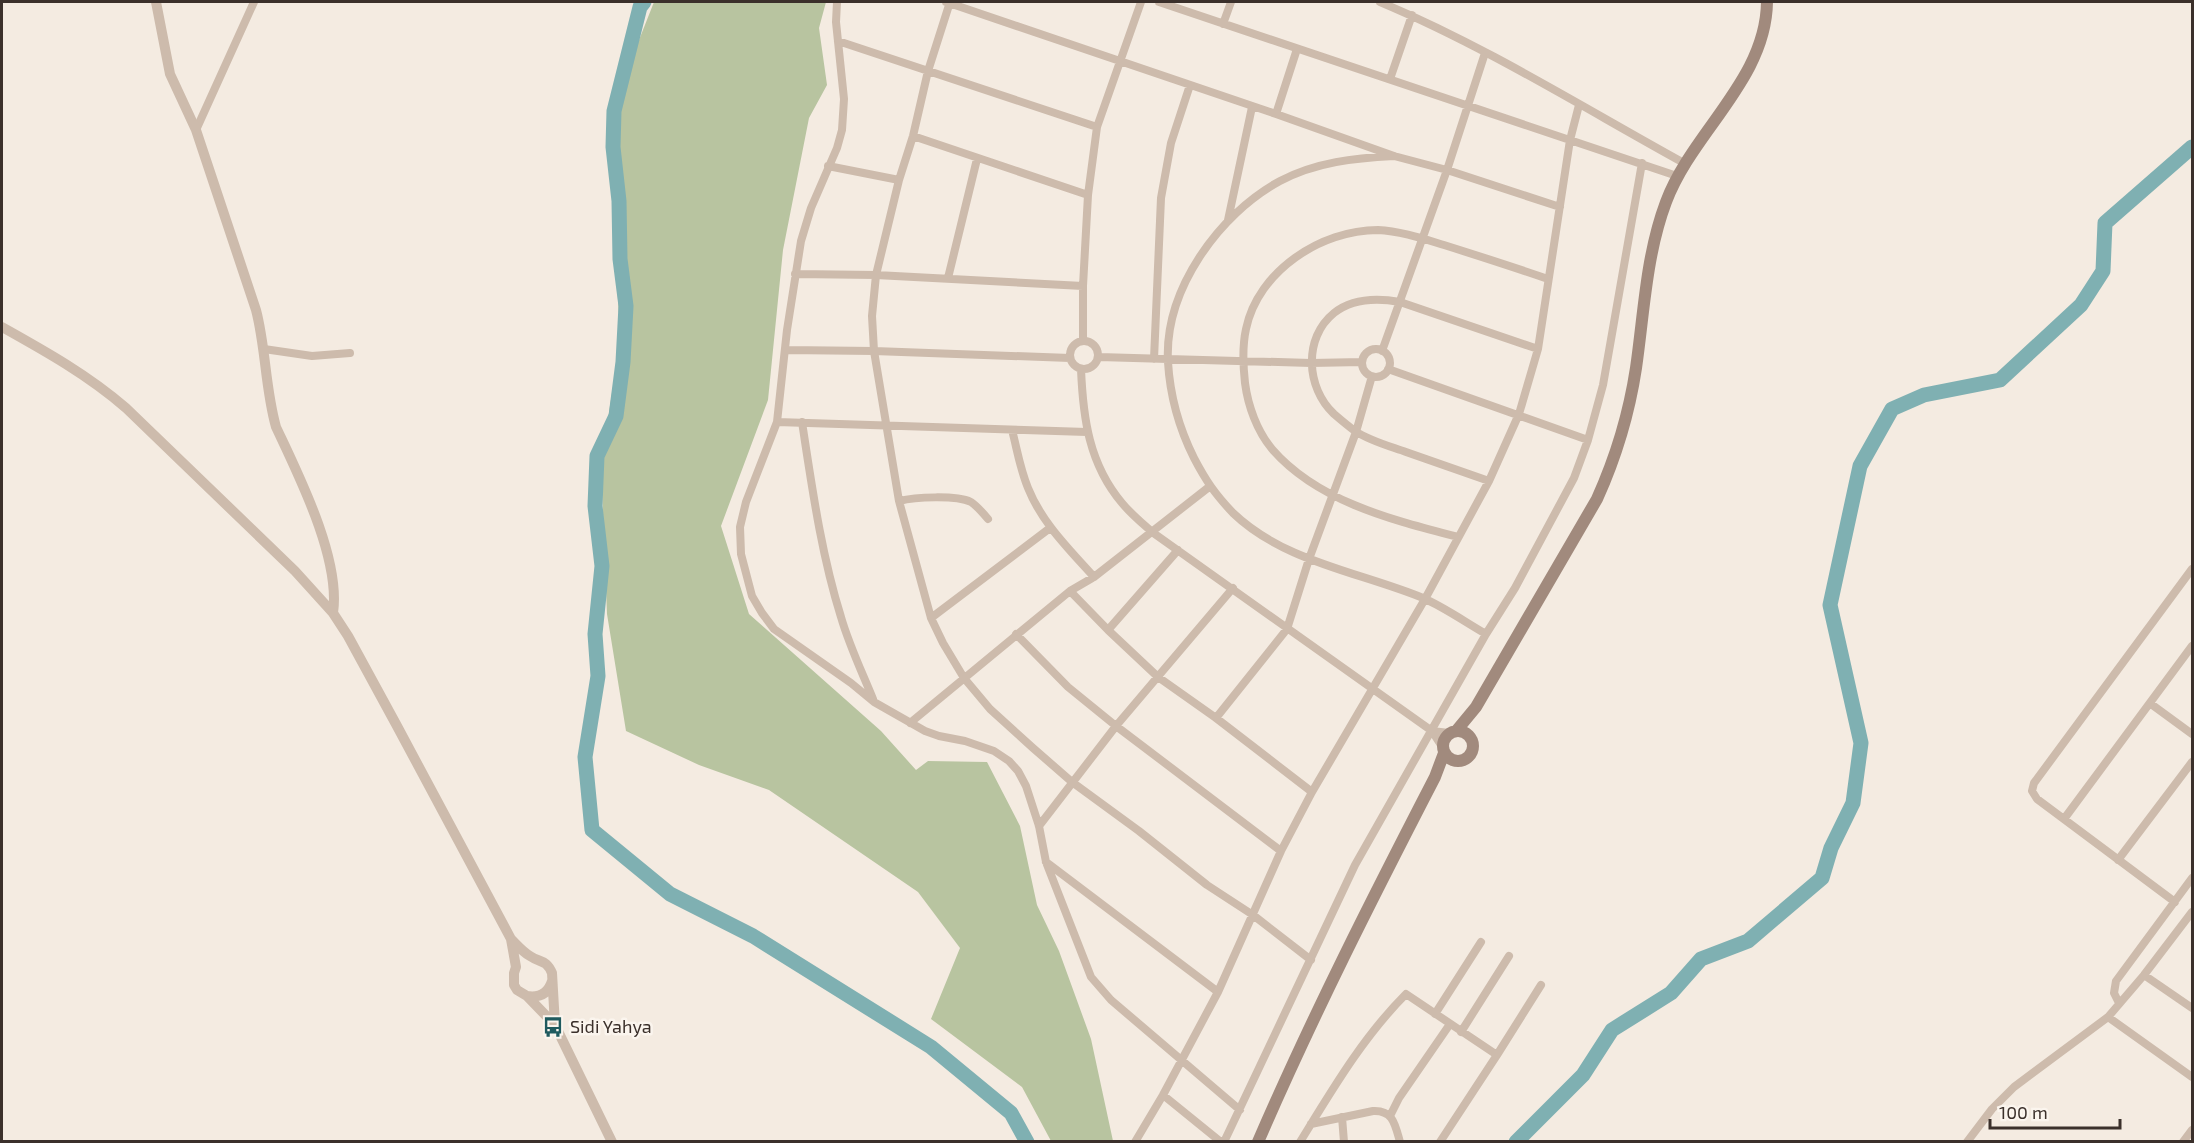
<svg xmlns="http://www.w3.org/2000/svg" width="2194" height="1143" font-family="'Exo 2',sans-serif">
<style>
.green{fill:#b8c4a0}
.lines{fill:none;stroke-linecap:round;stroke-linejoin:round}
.river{stroke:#7fb0b2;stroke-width:15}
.minor{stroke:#cdbbac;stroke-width:8}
.tertiary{stroke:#cdbbac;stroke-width:10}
.secondary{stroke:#a18a7d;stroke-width:12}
.labels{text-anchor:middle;stroke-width:5;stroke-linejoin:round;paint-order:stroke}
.poi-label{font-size:18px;fill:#3b302b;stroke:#fbf5ee;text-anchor:start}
</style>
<rect width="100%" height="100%" fill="#f4ebe1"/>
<path class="green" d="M654,2H826L819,28L827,85L809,118L783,250L768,400L721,526L749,614L881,731L916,770L928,761L987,762L1020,826L1037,905L1059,951L1091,1039L1113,1141H1051L1022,1087L931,1019L960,948L918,892L769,790L699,765L626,731L607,614L601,464L620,341L609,116Z"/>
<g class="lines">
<path class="river" d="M644,2L640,7L614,111L613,147L619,201L620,259L626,306L623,362L616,416L597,456L595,506L602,566L595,634L598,676L585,757L592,830L670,894L753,936L931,1047L1011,1113L1027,1142
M1516,1142L1583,1075L1612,1030L1671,993L1701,959L1748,941L1822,878L1831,848L1853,803L1861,743L1830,605L1860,466L1892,409L1924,395L2000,380L2081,305L2103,271L2105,223L2192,147"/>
<path class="minor" d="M837,2L836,22L844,99L842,130L837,148L811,208L801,241L787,330L777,422L746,502L740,527L741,554L752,596L762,613L774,629L851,683L874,702L925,731L939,736L965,741L994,751L1009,761L1018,771L1026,786L1039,826L1046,862L1091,977L1111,1000L1240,1110
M946,2L1276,114L1394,156L1447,170L1560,207
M950,2L928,71L913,136L899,180L876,275L872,316L874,351L899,501L931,618L943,643L964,678L990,709L1033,748L1072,782L1139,831L1207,885L1253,915L1311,960
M1159,2L1677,176
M1380,2C1485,46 1584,108 1684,163
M1223,24L1231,2
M838,41L1097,127
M1390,79L1412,15
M1276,114L1297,49
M196,130L254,2
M913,136L1088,195
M1394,156C1355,158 1316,162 1280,181C1219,214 1164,290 1168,362C1170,396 1179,428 1194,458C1206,481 1215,494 1233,513C1284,562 1360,572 1423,598C1444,607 1465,622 1486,634
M828,166L899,180
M1228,220L1252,107
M795,274L876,275L1083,286
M948,278L977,159
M1083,341V286L1088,195L1097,127L1141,2
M1070 355a14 14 0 1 1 28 0a14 14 0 1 1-28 0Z
M264,349L312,356L350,353
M1362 363a14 14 0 1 1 28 0a14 14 0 1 1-28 0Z
M786,350L874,351L1070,358
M1382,351L1447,170L1485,53
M1099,357L1311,363L1362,362
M1154,359L1161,198L1171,143L1190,85
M1081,369C1083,418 1089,464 1122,503C1131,514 1142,523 1152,532L1432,731L1443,748
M1388,369L1588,440
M777,422L1087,432
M802,422C812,487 821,553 841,617C849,645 862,672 873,699
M1012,430C1017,449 1020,469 1028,488C1042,523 1069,549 1094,577
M1489,481C1461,471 1434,462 1406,452C1389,446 1370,441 1355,431C1348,426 1341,420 1334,414C1306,388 1303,338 1334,313C1353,298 1378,298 1400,302L1538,349
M899,501C915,497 956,495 971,502C977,506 983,513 988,519
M1458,537C1393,520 1318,502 1272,449C1257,431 1248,406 1245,383C1243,365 1242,347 1246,329C1258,271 1321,230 1378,230C1400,231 1424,239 1444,245C1479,256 1513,267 1548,279
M1070,591L1108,630L1158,677L1216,718L1312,792
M931,618L1050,528
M1108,630L1178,550
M1016,634L1068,687L1116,726L1281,851
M2151,704L2192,734
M1216,718L1287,629L1309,559L1356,432L1372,376
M910,723L1070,591L1094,577L1209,487
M1432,731L1449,733
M2064,819L2192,646
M1039,826L1116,726L1233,588
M2118,860L2192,762
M1046,862L1218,992
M2175,902L2037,799L2032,791L2034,783L2192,569
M2144,975L2192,1008
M2119,1003L2114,993L2116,981L2192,878
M1435,1014L1481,942
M2108,1017L2192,1077
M1461,1032L1509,956
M1497,1055L1541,985
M1163,1095L1221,1142
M1390,1116L1399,1098L1450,1024
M1342,1117L1344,1142
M1311,1124L1373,1111C1393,1110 1395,1124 1400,1142
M1135,1142L1163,1095L1218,992L1281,851L1312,792L1425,599L1489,481L1519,414L1538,349L1570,140L1579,105
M1224,1142L1355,865L1486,634L1515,588L1574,478L1588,440L1603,385L1642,163
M1300,1142C1332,1090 1363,1037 1406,994L1497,1055L1440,1142
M1967,1142L1992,1109L2014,1087L2108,1017L2144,975L2192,912
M2183,1142L2192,1130"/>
<path class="tertiary" d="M156,2L170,74L196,130L256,310C266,348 265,388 276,427C299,476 341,559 333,613
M2,327C45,351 88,375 126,408L295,571L333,613L348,636L397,726L511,939L516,967L514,973V985L517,990L527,996L555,1025
M511,939C517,945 523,952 530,956C540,963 546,959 552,973L555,1025L612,1142
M527,996C539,998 548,994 552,981"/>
<path class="secondary" d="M1457,730L1476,707L1597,499C1616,457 1629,414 1636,368C1644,313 1646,255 1666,202C1692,132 1766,80 1767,2
M1443 746a15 15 0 1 1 30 0a15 15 0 1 1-30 0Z
M1258,1142C1312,1017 1373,897 1435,777L1444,753"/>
</g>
<defs>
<g id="bus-bare" transform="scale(1.62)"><path d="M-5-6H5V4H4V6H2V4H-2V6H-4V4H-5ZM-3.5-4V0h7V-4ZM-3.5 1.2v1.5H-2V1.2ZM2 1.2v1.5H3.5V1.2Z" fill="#1f5a5e" stroke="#fbf5ee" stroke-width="2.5" paint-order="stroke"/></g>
</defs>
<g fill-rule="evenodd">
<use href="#bus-bare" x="553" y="1027"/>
</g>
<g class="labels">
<g class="poi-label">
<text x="570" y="1033">Sidi Yahya</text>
</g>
</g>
<rect width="2194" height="1143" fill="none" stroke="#3b302b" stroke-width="6"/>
<path d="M1990 1119v9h130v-9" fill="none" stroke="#3b302b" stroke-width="3"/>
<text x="1999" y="1119" font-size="18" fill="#3b302b" stroke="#fbf5ee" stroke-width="4.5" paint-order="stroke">100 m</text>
</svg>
